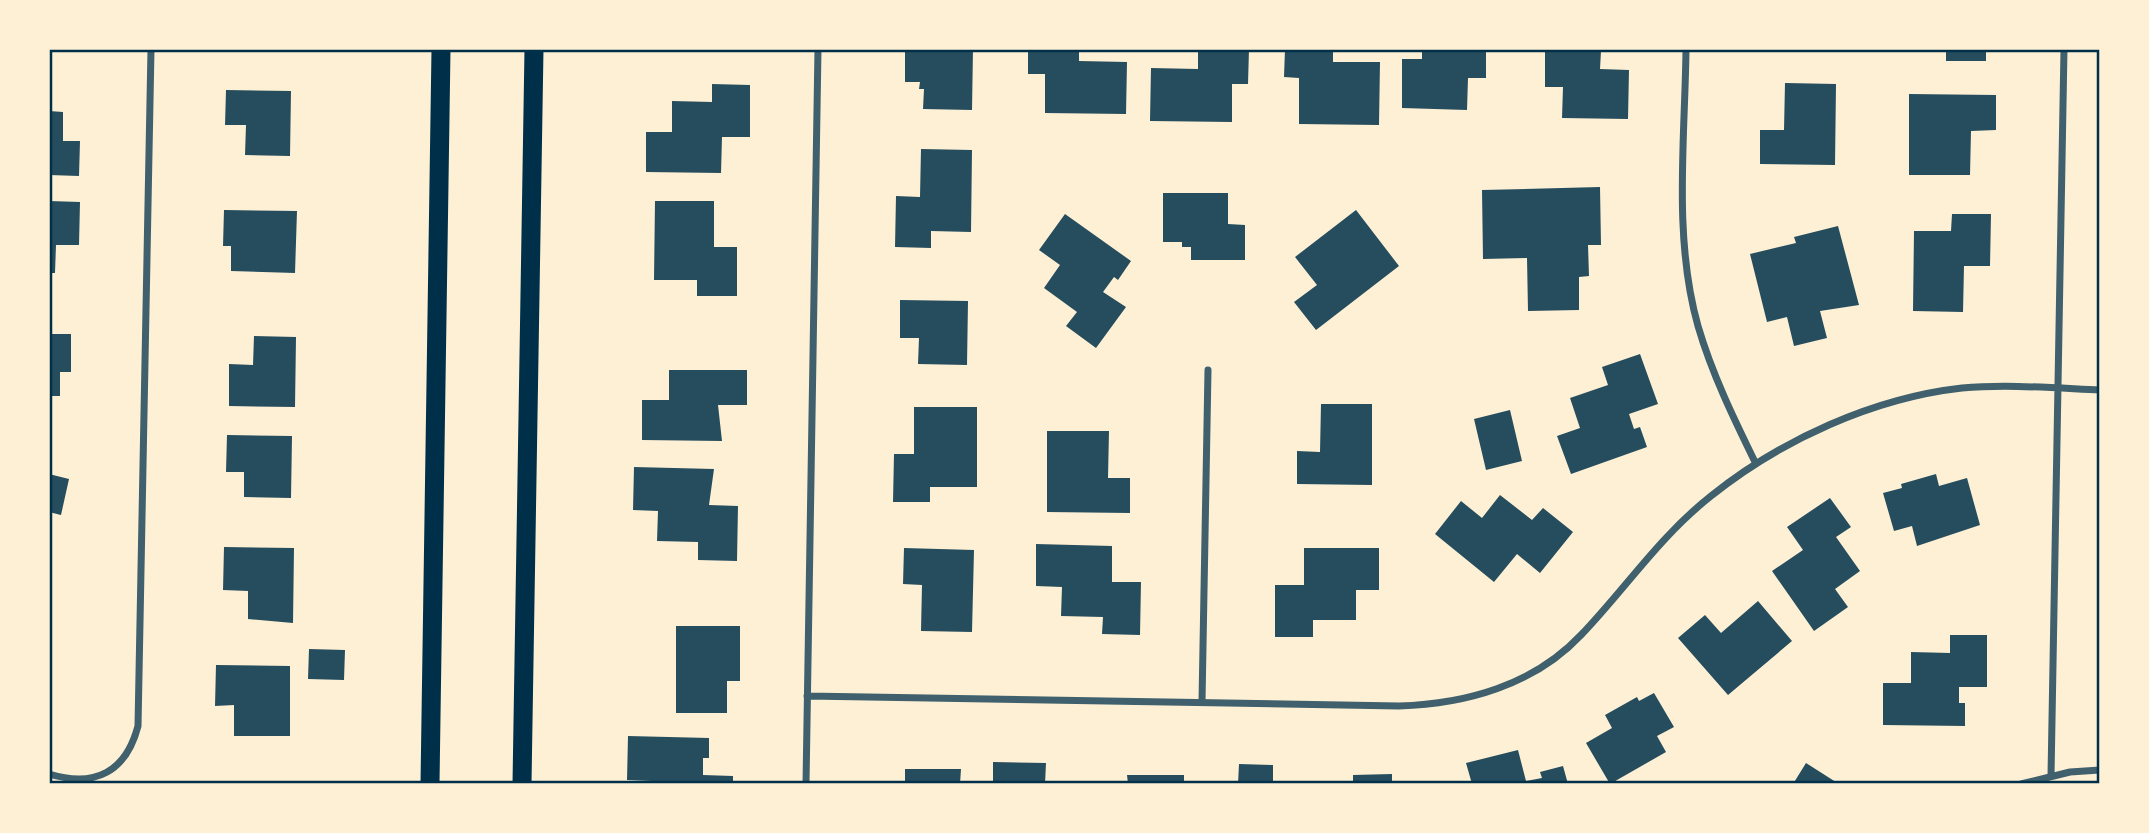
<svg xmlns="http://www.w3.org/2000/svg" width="2149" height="833" font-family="'Titillium Web',sans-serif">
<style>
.building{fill:#264d5e}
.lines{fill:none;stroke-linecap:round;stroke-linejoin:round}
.minor{stroke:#3f606c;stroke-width:7}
.trunk{stroke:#003049;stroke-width:19}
.neatline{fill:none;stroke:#003049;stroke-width:2.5}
</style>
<rect width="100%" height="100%" fill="#fdf0d5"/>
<path class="building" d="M905,49H973L972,110L923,109L924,89H919L920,82H905Z
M1028,49H1079V61L1127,62L1126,114L1045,113V74H1028Z
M1249,49L1248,84H1232V122L1150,121L1151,68L1198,69V50Z
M1285,49H1333V62H1380L1379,125L1299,124V78L1284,77Z
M1422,49H1486V78H1468L1467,110L1402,108V59H1422Z
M1946,49H1986V61H1946Z
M1545,51H1601L1600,69L1629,70L1628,119L1562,118L1563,87H1545Z
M1785,83L1836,84L1835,165L1760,164V130H1784Z
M712,84L750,85V137H722L721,173L646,172V132H672V101L712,102Z
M226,90L291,91L290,156L245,155L246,125H225Z
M1909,94L1996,95V130L1971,131L1970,175H1909Z
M49,111L63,112V141H80L79,176L49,175Z
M921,149L972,150L971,232L931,231V248L895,247L896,196L920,197Z
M1600,187L1601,245H1588L1589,276L1579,277V310L1528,311L1527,258L1483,259L1482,190Z
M1163,193H1228V224L1245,225V260H1191V247H1182V242H1163Z
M49,201L80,202L79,245H56L55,273H49Z
M655,201H714V247H737V296H697V280H654Z
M224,210L297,211L295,273L231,271V246H223Z
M1356,210L1399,266L1316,330L1294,302L1317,285L1295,257Z
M1065,214L1131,261L1118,280L1114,277L1103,292L1126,307L1096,348L1066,326L1077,312L1044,288L1060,265L1039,250Z
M1952,214H1991L1990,266H1964L1963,312L1913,311L1914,231H1951Z
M1838,226L1859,305L1820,311L1827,338L1794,346L1787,317L1767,322L1750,254L1796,243L1794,237Z
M900,300L968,301L967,365L918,364L919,338H900Z
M49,334H71V372H60V396H49Z
M254,336L296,337L295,407L229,406V364L253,365Z
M1640,354L1658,404L1629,414L1634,429L1640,427L1647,447L1571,474L1557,436L1580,428L1570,398L1608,385L1602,367Z
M669,370H747V405H718L722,441L642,440V400H669Z
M1321,404H1372V485L1297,484V451L1320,452Z
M914,407H977V487H930V502H893L894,454H914Z
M1510,410L1522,461L1486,470L1474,419Z
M1047,431H1109L1108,478H1130V513L1047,512Z
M227,435L292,436L291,498L244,497V472H226Z
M634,467L714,469L709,505L738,506L737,561L698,560V542L657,541L658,511L633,510Z
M49,474L69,479L61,515L49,512Z
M1936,474L1939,486L1967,478L1980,525L1917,546L1912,526L1894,531L1883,493L1902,488L1901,484Z
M1500,495L1532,520L1543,508L1573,532L1540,573L1517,554L1494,582L1435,534L1461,501L1482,518Z
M1830,498L1851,527L1836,537L1860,571L1835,589L1848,607L1814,631L1772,571L1803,550L1787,527Z
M1036,544L1112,546V582H1141L1140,635L1102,634L1103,617L1061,616L1062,587L1036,586Z
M224,547L294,548L293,623L248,619V591L223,590Z
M904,548L974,550L972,632L921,631L922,585L903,584Z
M1304,548H1379V590H1356V620H1313V637H1275V585H1304Z
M1758,601L1792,641L1728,695L1678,638L1705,615L1721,633Z
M676,626H740V681H727V713H676Z
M1950,635H1987V687H1959V703H1965V726L1883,725V683H1911V652L1950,653Z
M309,649L345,650L344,680L308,679Z
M216,665L290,666V736H234V705L215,706Z
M1654,693L1674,727L1657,736L1666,752L1610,784L1586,743L1612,728L1605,715L1637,697L1639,701Z
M628,736L709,738V758H703V775L733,776V784H652V781L627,780Z
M1518,750L1526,781L1542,778L1540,772L1563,766L1568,784H1472L1466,763Z
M993,762L1046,763L1045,784H993Z
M1806,763L1839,784H1793Z
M1239,764L1273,765V784H1238Z
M905,769H961L960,784H905Z
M1392,774V784H1353V775Z
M1127,775H1184V784H1128Z"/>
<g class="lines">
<path class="minor" d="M1686,49C1685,139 1673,238 1698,326C1712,374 1734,419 1756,464
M807,696L1399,706C1466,704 1534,685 1581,635C1626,588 1659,537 1711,496C1781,440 1873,398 1962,388C2007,384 2055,388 2100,390
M1202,702L1208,370
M49,774C95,788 126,772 138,726L151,49
M2051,776L2064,49
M806,784L818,49
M2021,784L2070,772L2100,770"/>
<path class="trunk" d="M430,784L441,49
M522,784L534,49"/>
</g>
<rect width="2149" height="833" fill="none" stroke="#fdf0d5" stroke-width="102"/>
<rect x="51" y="51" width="2047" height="731" class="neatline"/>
</svg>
